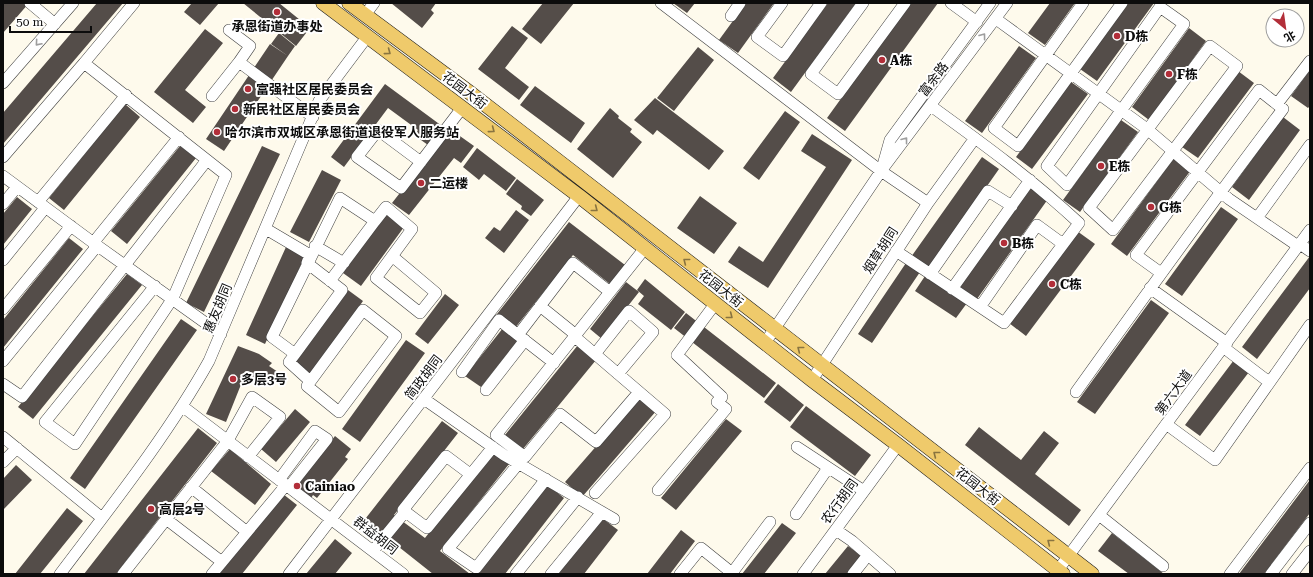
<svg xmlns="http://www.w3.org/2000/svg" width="1313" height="577" font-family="'Roboto Serif','Noto Sans SC',serif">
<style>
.building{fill:#544d49}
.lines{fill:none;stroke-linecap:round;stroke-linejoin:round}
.minor-casing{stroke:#3f3f3f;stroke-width:12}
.major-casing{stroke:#1d1d1d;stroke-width:15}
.minor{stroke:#fff;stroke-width:11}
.major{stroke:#efca6b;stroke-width:14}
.oneway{stroke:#9e9e9e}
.oneway2{stroke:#897440}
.poi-dot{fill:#b22e39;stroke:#fff;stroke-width:1.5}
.labels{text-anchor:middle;stroke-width:4;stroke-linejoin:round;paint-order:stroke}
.poi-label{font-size:13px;font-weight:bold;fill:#0c0c0c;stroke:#fff;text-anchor:start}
.street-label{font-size:13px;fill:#0c0c0c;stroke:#fff}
</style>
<rect width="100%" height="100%" fill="#fefaec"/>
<path class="building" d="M4,3H29L3,33V4Z
M97,3H123L3,144V113Z
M192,3H219L200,25L184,12Z
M243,3H279L310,28L296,46Z
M391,3H436L431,10L434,13L422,28Z
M543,3H574L541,44L522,29Z
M673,3H695L687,13Z
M746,3H774L738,53L719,40Z
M828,3H856L791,92L773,78Z
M910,3H938L845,131L827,118Z
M1050,3H1075L1045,45L1028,33Z
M1128,3H1154L1097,81L1080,69Z
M512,26L528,38L505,68L529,87L519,100L478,69Z
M1189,28L1206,41L1149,120L1132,107Z
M205,29L223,43L185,90L206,107L193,123L154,92Z
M279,33L295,46L288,56L271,44Z
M270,44L288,56L224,151L206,139Z
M1019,46L1036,58L982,133L965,121Z
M698,47L714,60L674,111L657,98Z
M1310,70V106L1308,108L1291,96Z
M1238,71L1254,83L1198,158L1182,147Z
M1071,82L1088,94L1032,169L1016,157Z
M385,84L442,126L428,145L414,135L418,130L388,108L344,167L331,157Z
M535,86L585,123L571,143L520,105Z
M655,98L724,151L709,170L657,130L653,135L634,120Z
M125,104L140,117L64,210L49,198Z
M610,108L619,116L618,118L632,129L630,132L642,142L613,178L577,149Z
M785,111L800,122L759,180L743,168Z
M1283,117L1300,130L1249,200L1232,187Z
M1121,120L1138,132L1080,212L1063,200Z
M450,129L474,146L461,163L454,158L409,215L392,203Z
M812,134L852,160L768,288L728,262L739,246L763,262L826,167L801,151Z
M180,146L196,158L127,244L111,231Z
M262,146L280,154L204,312L186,303Z
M477,148L516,178L506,191L484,174L479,180L463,167Z
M982,157L999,169L928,270L911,257Z
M1174,158L1191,170L1127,256L1111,244Z
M322,170L341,180L309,242L290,232Z
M517,179L544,200L531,216L521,209L522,206L506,194Z
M1031,187L1048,199L977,299L960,287Z
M700,196L737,223L714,254L677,228Z
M17,197L32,209L3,245V214Z
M1221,207L1238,219L1182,296L1165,284Z
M516,210L529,220L504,253L485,238L494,227L500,231Z
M386,214L404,227L361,286L343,273Z
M569,222L625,265L610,284L573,255L515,328L497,314Z
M1077,231L1095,244L1026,336L1009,323Z
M69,238L83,249L3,348V320Z
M286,247L305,256L265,344L246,335Z
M1310,256V288L1257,359L1242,347Z
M906,263L920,272L872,343L858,334Z
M127,274L142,285L33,419L18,407Z
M925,276L967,303L956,318L915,291Z
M645,279L685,312L671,330L638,304L644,296L637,290Z
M626,282L639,292L602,339L590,329Z
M348,290L363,301L310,375L295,363Z
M445,294L459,305L428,344L415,334Z
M1151,300L1169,313L1095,414L1077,402Z
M686,313L776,383L764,398L674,328Z
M181,319L197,330L85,489L70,478Z
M503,328L518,340L481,387L465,376Z
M406,340L425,353L360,442L342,429Z
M578,345L596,360L523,449L505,435Z
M238,346L259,354L272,363L269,366L278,372L267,386L246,372L226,422L206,414Z
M1234,360L1249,372L1200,436L1185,425Z
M778,384L804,405L790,422L764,402Z
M640,396L657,410L582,497L565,482Z
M806,406L871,455L855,476L790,427Z
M295,409L310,422L276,462L261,449Z
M726,419L742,431L676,510L661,498Z
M442,421L458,433L394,515L425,538L493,451L509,464L440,551L470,574H433L380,532L378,535L362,523Z
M979,427L1021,460L1044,431L1059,443L1035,474L1081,510L1069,526L1007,478L1011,472L1007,478L965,445Z
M198,428L217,443L116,574H84Z
M335,436L351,449L345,457L348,459L317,498L313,495L310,500L294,487Z
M230,449L271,484L255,505L211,471Z
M16,465L32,480L3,510V479Z
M1310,480V513L1264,574H1239Z
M548,485L564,498L505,574H478Z
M283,494L297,505L242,574H219Z
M67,508L83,521L40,574H15Z
M602,518L618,530L584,574H558Z
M782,523L796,533L764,574H742Z
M681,530L695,541L670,574H647Z
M1112,533L1164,574H1129L1098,551Z
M335,539L352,553L335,574H306Z
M848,546L862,556L847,574H825Z"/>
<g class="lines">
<g class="minor-casing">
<path id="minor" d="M30,3L55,24
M661,3L881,171L928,203
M782,3L757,37L783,56L821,3
M863,3L811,74L838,94L905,3
M951,3L977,22
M1083,3L994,128L1018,146L1122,3
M1160,7L1184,24L1067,185L1047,166Z
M365,15L374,3
M731,16L740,3
M996,19L1147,129L1229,199L1298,246
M229,30L250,46L239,62
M1210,46L1237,66L1113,230L1089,208Z
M84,63L134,3
M3,83L73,3
M212,96L239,62L313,117
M1277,104L1310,61
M3,157L84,63L226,175L173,298L75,444L45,422L155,286
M421,162L378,130L357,157L401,188L462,108
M883,165L890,140L990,3
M3,176L95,244L221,334
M38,202L126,95
M3,204L17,187
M1257,218L1310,145
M375,221L386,207L412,229L376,278L420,313L436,293L392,256
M266,229L310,255L307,263L342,290L295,354L272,337L340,198L375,221L330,281
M93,243L179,137
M1300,244L1310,251
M315,246L344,263
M896,251L1004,323L1079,223C1033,180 982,143 931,106
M3,260L45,208
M930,274L988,191L1012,206
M1150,288L1227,343
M952,289L1030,180
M540,306L576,335
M980,307L1037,225L1063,244
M3,309L71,226
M363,310L396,336L339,412L307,386Z
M575,337L665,414L595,493
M765,343L881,171L1007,3
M1223,347L1269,382
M295,354L289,362L310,381
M595,354L629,311L653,332L618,374
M3,361L97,246
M554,363L518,335L573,263L610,292
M462,372L499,320L518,335
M812,380L928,203L975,138
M3,384L22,397L207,160
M486,390L525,340
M639,392L596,442L560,414L525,457L496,435L645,248
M1076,392C1144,297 1212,202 1283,109L1259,90L1136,255L1161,273
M424,399L504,455L614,519
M182,406L403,574
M1166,424L1215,460L1310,325
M3,437L102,518
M797,447L864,491
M3,462L17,448
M519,463L448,549L476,568L546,479
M470,474L446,456L403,510L427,528L493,447
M279,480L315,431L327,439L289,487
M191,487L247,532
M658,490L726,409L717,402L722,397L677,355L715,304
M796,514L828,468
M1099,515L1163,566
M166,519L222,562
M836,530L852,541L890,574
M373,551L405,512
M1058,570L1310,230
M732,573L770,522
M60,574C112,505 167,436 209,361L319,101L367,37
M123,574L227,442L252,397L280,417L248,457
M212,574L286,485
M289,574L579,196
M516,574L578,497
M551,574L602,512
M680,574L701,548L732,573L731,574
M803,574L898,445
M853,574L868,555
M1230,574L1310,468
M1271,574L1310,523
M1292,574L1310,551"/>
</g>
<g class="major-casing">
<path id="major" d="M323,3L579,196L812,380L898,445L1063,574
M349,3L469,92L1092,574"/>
</g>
<use href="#minor" class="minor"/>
<use href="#major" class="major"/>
</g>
<defs><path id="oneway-chevron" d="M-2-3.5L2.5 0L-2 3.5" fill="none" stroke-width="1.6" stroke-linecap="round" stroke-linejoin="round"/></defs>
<g class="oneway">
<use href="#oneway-chevron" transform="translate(983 36) rotate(-53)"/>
<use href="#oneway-chevron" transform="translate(38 43) rotate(131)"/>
<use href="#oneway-chevron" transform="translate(905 140) rotate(-52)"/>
</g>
<g class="oneway2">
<use href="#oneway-chevron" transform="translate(388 52) rotate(37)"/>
<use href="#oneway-chevron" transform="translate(492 130) rotate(37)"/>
<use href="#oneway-chevron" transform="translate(595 209) rotate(38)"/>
<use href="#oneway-chevron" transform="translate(686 261) rotate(-142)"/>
<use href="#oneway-chevron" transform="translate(730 316) rotate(38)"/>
<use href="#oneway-chevron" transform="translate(800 349) rotate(-142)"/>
<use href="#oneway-chevron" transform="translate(936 454) rotate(-142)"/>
<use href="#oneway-chevron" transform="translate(1050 542) rotate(-142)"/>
</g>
<g class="poi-dot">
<circle cx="277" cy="12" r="4"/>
<circle cx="1117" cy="36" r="4"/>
<circle cx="882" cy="60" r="4"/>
<circle cx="1169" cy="74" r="4"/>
<circle cx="248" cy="89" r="4"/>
<circle cx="235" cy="109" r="4"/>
<circle cx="217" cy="132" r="4"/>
<circle cx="1101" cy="166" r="4"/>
<circle cx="421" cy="183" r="4"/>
<circle cx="1151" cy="207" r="4"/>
<circle cx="1004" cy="243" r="4"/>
<circle cx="1052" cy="284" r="4"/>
<circle cx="233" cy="379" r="4"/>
<circle cx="297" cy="486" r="4"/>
<circle cx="151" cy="509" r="4"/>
</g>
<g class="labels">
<g class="poi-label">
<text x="277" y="31" text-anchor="middle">承恩街道办事处</text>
<text x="1125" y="41">D栋</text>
<text x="890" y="65">A栋</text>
<text x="1177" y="79">F栋</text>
<text x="256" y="94">富强社区居民委员会</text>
<text x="243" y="114">新民社区居民委员会</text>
<text x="225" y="137">哈尔滨市双城区承恩街道退役军人服务站</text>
<text x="1109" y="171">E栋</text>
<text x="429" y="188">二运楼</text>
<text x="1159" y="212">G栋</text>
<text x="1012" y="248">B栋</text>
<text x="1060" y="289">C栋</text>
<text x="241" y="384">多层3号</text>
<text x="305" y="491">Cainiao</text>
<text x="159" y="514">高层2号</text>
</g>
<g class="street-label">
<text transform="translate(933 79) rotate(-53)" y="5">富余路</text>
<text transform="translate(465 90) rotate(37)" y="5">花园大街</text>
<text transform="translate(880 250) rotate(-57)" y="5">烟草胡同</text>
<text transform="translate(721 288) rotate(38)" y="5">花园大街</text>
<text transform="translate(217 308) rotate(-67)" y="5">惠友胡同</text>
<text transform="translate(423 377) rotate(-53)" y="5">简政胡同</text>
<text transform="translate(1173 392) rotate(-54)" y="5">第六大道</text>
<text transform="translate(978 486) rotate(38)" y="5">花园大街</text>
<text transform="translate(839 501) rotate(-54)" y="5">农行胡同</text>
<text transform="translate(376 535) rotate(38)" y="5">群益胡同</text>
</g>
</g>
<rect width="1313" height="577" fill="none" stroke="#0c0c0c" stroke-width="8"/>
<g transform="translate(1285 28) rotate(151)"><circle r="19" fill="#ffffff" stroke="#9e9e9e"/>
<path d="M0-3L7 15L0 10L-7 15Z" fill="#b22e39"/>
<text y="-6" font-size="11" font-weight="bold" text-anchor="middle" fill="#0c0c0c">北</text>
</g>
<path d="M10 26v6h81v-6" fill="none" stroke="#0c0c0c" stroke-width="2"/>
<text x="16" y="26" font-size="12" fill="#0c0c0c" stroke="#ffffff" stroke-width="3" paint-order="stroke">50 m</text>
</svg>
